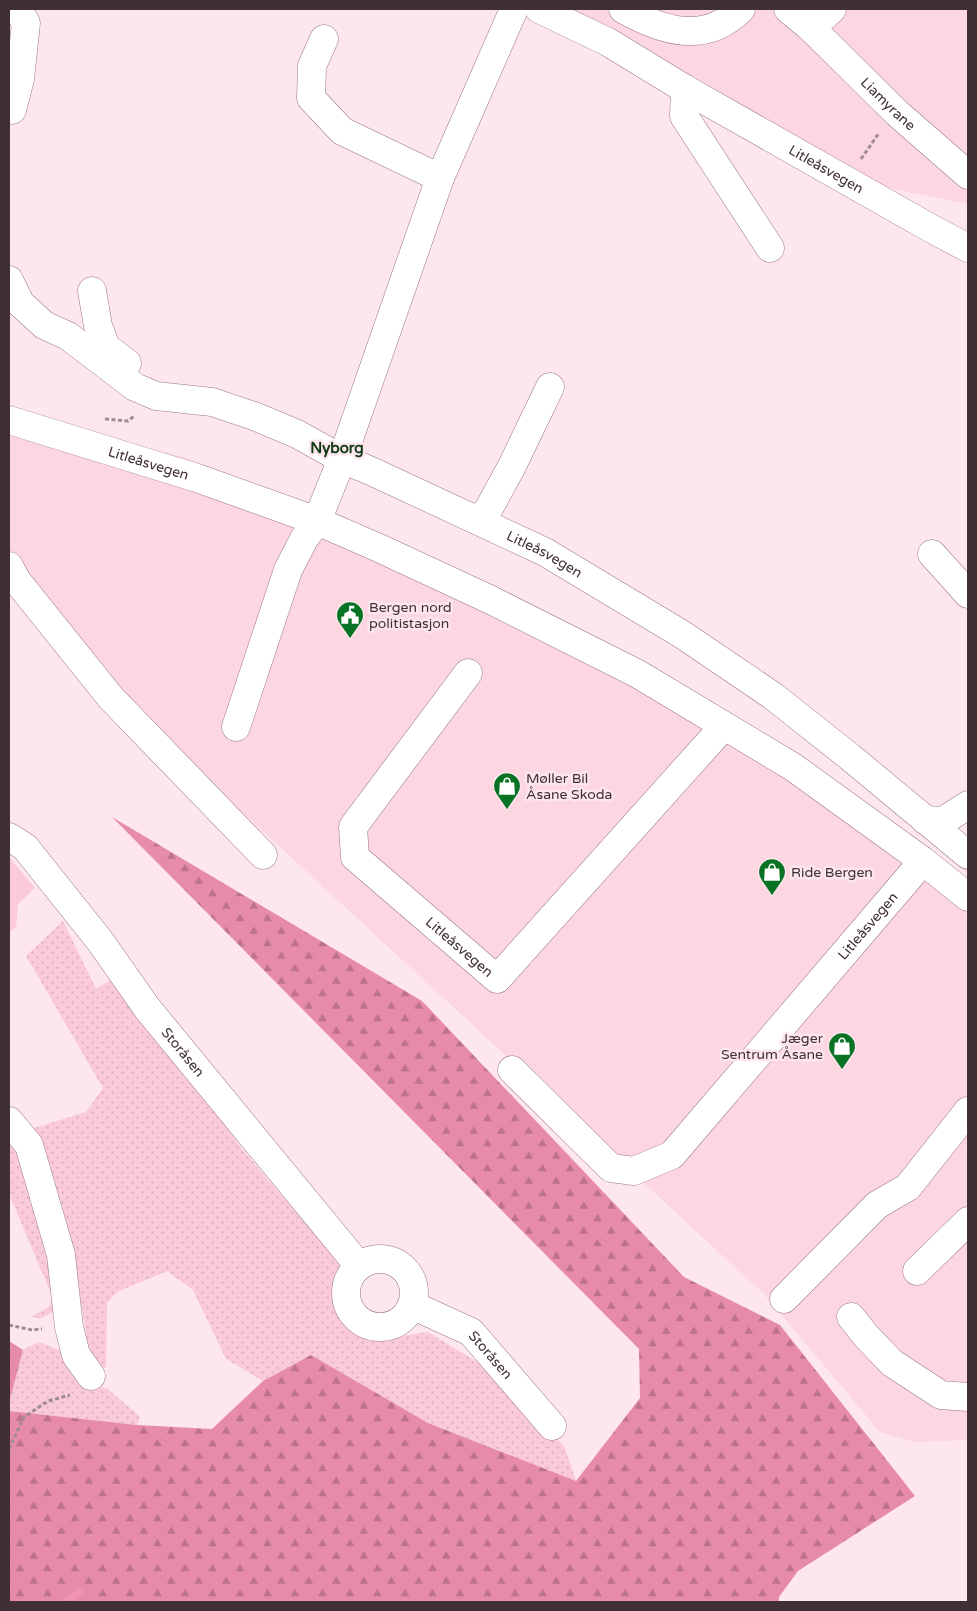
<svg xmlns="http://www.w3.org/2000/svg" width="977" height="1611" font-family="'Varela Round',sans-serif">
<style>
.built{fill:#fcd6e1}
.grass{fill:url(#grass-dots)}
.forest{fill:url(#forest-firs)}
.park{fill:#facad8}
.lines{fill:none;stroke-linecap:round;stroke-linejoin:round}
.stream{stroke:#ef93b1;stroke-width:8}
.minor-casing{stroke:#9a7781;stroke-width:29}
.major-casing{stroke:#9a7781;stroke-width:29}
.path{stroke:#9f8b91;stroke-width:3;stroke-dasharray:4 2.5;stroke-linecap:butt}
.minor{stroke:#fff;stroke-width:28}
.major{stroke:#fff;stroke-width:28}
.labels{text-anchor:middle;stroke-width:5;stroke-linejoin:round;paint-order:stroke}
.street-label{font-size:14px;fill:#403035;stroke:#fee6ed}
.poi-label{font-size:14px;fill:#403035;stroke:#fee6ed;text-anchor:start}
.neighbourhood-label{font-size:15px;font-weight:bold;fill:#0c3914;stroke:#fee6ed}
</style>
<defs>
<pattern id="grass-dots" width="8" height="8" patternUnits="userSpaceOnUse" patternTransform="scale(1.25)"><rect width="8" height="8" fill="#facad8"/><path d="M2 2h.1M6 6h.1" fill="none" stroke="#d7aeba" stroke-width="1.8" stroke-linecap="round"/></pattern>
<pattern id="forest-firs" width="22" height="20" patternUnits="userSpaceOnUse" patternTransform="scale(1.25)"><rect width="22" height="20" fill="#e78baa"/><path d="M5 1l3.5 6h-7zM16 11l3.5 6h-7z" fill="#bd728b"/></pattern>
</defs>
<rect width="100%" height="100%" fill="#fee6ed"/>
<path class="built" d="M559,9H968V204L879,186Z
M9,415L187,458L509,597L835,793L968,915V1440L915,1442L880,1432L764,1294L123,702L9,576Z"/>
<path class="grass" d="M63,921L96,989L116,977L192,1075L241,1148L305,1223L348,1266L339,1302L354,1331L395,1337L428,1332L485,1367L564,1446L576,1481L428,1423L311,1355L263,1381L226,1359L193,1290L167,1271L117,1292L107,1303L106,1367L99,1368L90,1359L79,1288L36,1141L31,1129L86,1112L103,1088L26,956Z
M9,1136L16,1142L60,1285L58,1309L42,1318L30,1317L48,1308L53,1298L9,1194Z
M39,1342L64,1352L95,1385L108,1389L140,1417L137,1425L9,1411V1403L23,1350Z"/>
<path class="forest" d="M112,817L422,1001L684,1277L780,1325L915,1496L798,1571L779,1597V1602H9V1411L137,1425L212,1429L263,1381L311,1355L428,1423L576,1481L640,1398L639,1349Z
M9,1341L23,1350L9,1403Z"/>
<path class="park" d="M9,857L35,888L18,904L16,927L9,932Z"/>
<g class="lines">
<path class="stream" d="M65,1602L79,1592"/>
<g class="minor-casing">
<g id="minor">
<path id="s1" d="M539,9L608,42L685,89L932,229L968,248"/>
<path d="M623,9C662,31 705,45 741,9"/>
<path d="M811,28L832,9"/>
<path d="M324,39L312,66L311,98L342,131L440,178"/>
<path d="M685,89L684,116L770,248"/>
<path d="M12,110L20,79L26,23L20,13L13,9"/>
<path id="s2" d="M9,280L20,303L44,325L68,336L135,387L156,396L212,402L254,416L297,434L342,459L371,471L545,552L683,635L773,696L850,757L968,855"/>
<path d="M92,291L98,326L106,347L127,363"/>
<path id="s3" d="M9,420L197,478L317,521L379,548L491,600L638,674L793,767L923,861L968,897"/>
<path d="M477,520L488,510L512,466L550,387"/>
<path d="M932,554L968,594"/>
<path d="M9,566L17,581L111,698L263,855"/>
<path id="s4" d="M468,673L353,827L355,857L497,979L724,726"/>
<path d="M236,727L288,570L304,539L317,521L342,459L440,178L514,9"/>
<path d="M925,820L943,821L968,805"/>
<path id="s5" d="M9,837L25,847L100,941L147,1008L359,1266"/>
<path id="s6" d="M512,1070L611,1168L634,1171L672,1155L923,861"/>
<path d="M9,1121L29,1145L61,1255L69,1327L76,1355L91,1376"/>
<circle cx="380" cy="1293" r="34"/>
<path d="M917,1271L968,1221"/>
<path d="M784,1299L877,1205L908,1187L968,1111"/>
<path id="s7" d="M412,1305L471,1332L552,1426"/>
<path d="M851,1317L867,1337L892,1363L941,1395L968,1397"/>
</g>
</g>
<g class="major-casing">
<g id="major">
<path id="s8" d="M788,9L811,28L897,113L968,175"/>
</g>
</g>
<path class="path" d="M861,159L879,133
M105,419L128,421L134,416
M9,1325L32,1330L42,1329
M9,1449L24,1417L48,1401L70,1395"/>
<use href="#minor" class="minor"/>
<use href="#major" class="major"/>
</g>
<defs>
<g id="civic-pin" transform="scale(1.4375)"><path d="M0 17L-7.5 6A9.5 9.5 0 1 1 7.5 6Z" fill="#097325" stroke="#fee6ed"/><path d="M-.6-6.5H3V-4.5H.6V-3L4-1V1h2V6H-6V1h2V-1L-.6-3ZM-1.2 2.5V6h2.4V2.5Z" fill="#fff"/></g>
<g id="shop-pin" transform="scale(1.4375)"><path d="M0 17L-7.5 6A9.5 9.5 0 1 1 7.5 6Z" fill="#097325" stroke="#fee6ed"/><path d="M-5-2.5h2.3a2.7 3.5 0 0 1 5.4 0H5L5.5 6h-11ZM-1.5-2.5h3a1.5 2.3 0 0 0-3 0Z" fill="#fff"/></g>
</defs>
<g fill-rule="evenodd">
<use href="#civic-pin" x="350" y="615"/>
<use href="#shop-pin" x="507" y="786"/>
<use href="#shop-pin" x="772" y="872"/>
<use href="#shop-pin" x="842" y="1046"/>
</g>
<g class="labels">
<g class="street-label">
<text dy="5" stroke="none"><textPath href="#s8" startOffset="138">Liamyrane</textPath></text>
<text dy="5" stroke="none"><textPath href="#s1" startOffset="329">Litleåsvegen</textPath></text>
<text dy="5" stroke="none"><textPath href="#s3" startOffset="146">Litleåsvegen</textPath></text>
<text dy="5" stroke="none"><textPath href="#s2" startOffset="614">Litleåsvegen</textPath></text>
<text dy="5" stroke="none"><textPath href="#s6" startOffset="505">Litleåsvegen</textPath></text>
<text dy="5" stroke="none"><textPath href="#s4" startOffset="360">Litleåsvegen</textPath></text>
<text dy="5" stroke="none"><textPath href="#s5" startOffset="278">Storåsen</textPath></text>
<text dy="5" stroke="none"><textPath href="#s7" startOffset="95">Storåsen</textPath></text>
</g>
<g class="poi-label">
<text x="369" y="612">Bergen nord<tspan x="369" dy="16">politistasjon</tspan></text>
<text x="526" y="783">Møller Bil<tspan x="526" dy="16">Åsane Skoda</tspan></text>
<text x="791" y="877">Ride Bergen</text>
<text x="823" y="1043" text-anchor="end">Jæger<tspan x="823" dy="16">Sentrum Åsane</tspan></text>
</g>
<g class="neighbourhood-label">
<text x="337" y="453">Nyborg</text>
</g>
</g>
<rect width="977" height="1611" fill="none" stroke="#403035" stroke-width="20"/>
</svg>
